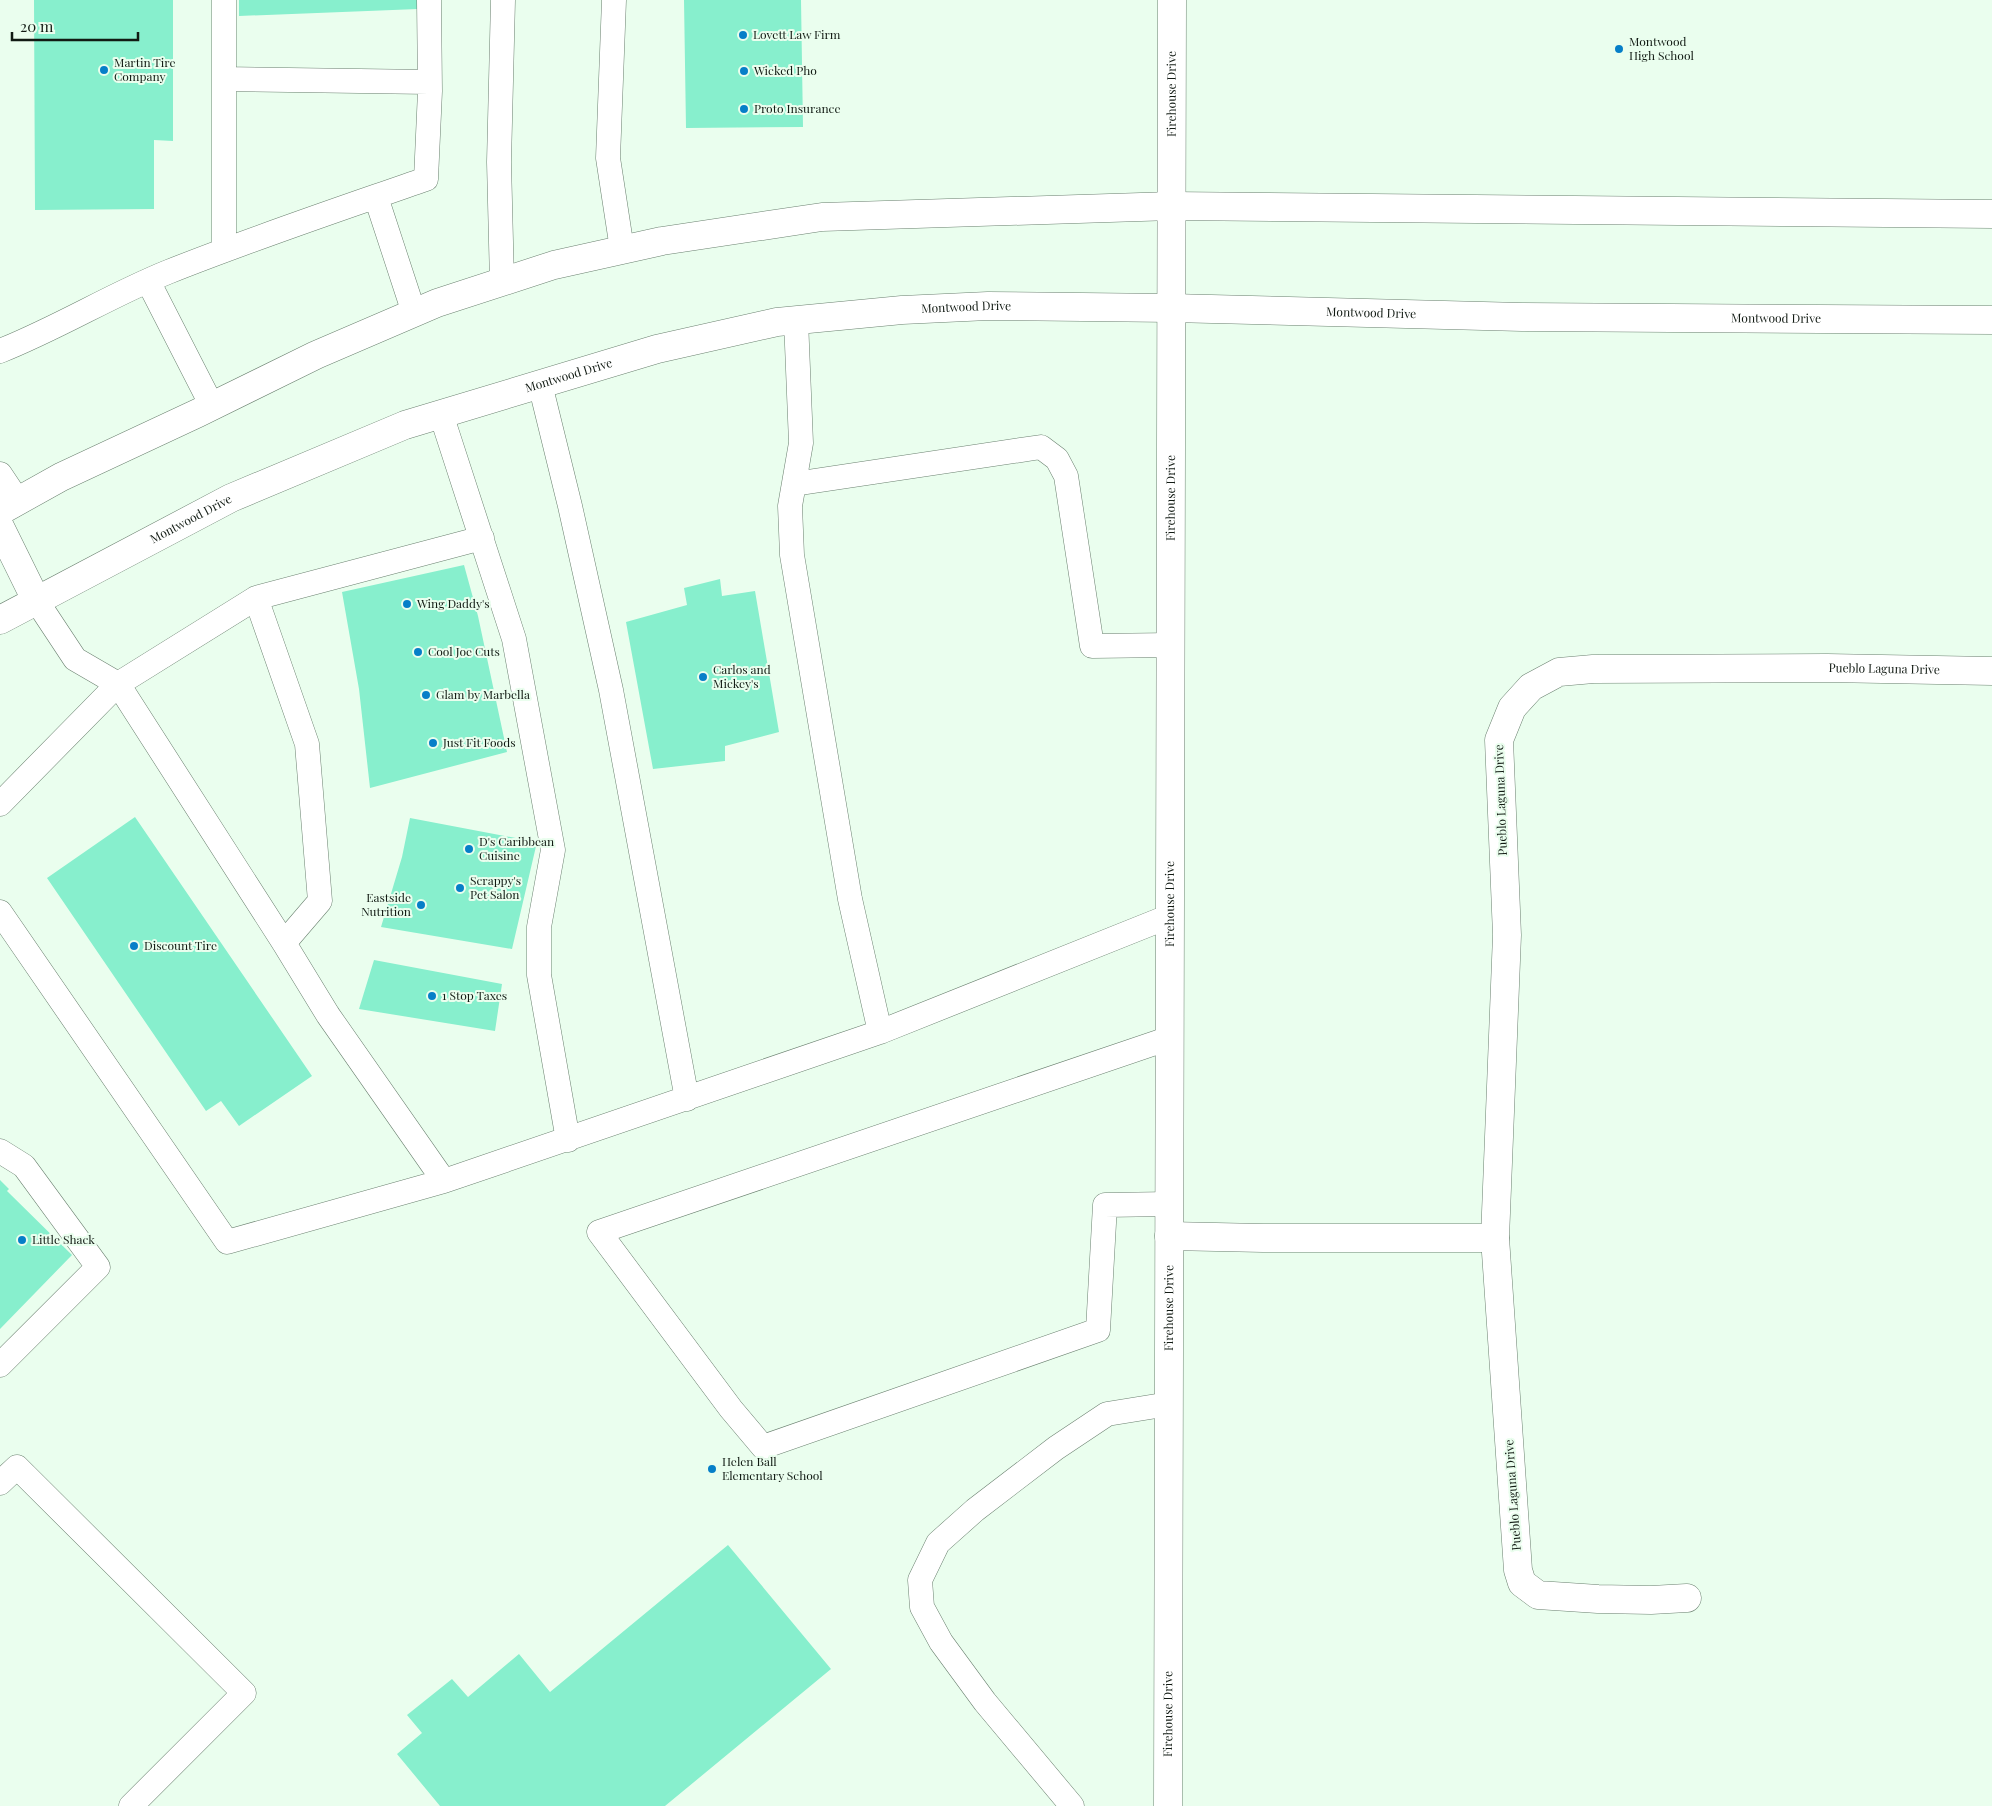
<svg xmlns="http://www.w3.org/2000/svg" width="1992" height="1806" font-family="'Playfair Display',serif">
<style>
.building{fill:#87efcd}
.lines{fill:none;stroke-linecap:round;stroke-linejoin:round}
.service-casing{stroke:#6b8170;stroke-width:25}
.minor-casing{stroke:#6b8170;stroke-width:29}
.tertiary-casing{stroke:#6b8170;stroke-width:29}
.secondary-casing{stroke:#6b8170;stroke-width:29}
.service{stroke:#fff;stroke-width:24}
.minor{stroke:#fff;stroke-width:28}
.tertiary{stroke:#fff;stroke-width:28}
.secondary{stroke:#fff;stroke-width:28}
.poi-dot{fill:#067fc8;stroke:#eafeee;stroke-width:2}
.labels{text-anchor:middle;stroke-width:4;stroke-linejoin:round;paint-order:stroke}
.poi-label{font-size:12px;fill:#111a13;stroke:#eafeee;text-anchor:start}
.street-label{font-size:12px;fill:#111a13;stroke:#eafeee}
</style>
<rect width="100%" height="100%" fill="#eafeee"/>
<path class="building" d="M34,0H173V141L154,140V209L35,210Z
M239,0H417L418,9L239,16Z
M684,0H801L803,127L686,128Z
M464,565L478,616L507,752L370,788L359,689L342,592Z
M720,579L722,596L755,591L779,732L725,746V761L653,769L626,622L687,605L684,588Z
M135,817L312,1076L239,1126L221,1101L206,1111L47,878Z
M410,818L537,842L512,949L381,927L402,857Z
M374,960L502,984L495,1031L359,1009Z
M0,1180L9,1189L7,1191L72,1255L0,1329Z
M728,1545L831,1669L665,1806H440L397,1754L422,1733L407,1715L452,1679L468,1697L519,1654L550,1692Z"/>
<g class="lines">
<g class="service-casing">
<path id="service" d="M224,0V250
M614,0L608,158L622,249
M224,79L429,82
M376,197L414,313
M148,281L212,406
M502,282L499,162L503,0
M796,320L801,443L790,506L792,555L850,899L880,1032
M0,351C58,328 111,295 168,272C253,238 340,209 426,179L430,91L429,0
M540,384L570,506L611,690L687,1099
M441,414L514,639L553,850L539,927V975L568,1140
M0,474L18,501
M794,484L1041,447L1057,459L1066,476L1092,646L1171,645
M256,598L482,538
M36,600L75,659L118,684L284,943L328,1015L444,1181L880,1032L1170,916
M0,804L118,684L256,598L307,744L320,901L284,943
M0,912L227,1242L444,1181
M0,1151L24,1166L98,1267L0,1365
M1169,1204L1105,1205L1098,1330L763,1447L731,1409L599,1232L1170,1038
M0,1483L17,1467L244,1693L131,1806
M1072,1806L985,1702L941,1642L922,1607L920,1580L938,1543L975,1510L1056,1448L1107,1414L1169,1404"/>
</g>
<g class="minor-casing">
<g id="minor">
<path d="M1169,1236L1263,1238H1495"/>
<path id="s1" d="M1687,1598L1651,1600L1598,1599L1538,1595L1522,1583L1518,1570L1495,1238L1507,935L1499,740L1512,708L1531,687L1559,672L1593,669L1827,668L1992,671"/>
</g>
</g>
<g class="tertiary-casing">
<g id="tertiary">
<path id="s2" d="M1168,1806L1172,0"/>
</g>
</g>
<g class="secondary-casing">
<g id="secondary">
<path d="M0,511L61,477L198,413L316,355L437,303L554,265L662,241L822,217L1172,206L1992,214"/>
<path d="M0,527L36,600"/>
<path id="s3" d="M0,620L231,498L405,425L657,349L777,322L902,310L988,306L1171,308L1522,317L1992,320"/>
</g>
</g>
<use href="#service" class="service"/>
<use href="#minor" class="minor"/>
<use href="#tertiary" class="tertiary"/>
<use href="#secondary" class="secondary"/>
</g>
<g class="poi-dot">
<circle cx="743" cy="35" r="5"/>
<circle cx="1619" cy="49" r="5"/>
<circle cx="104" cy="70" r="5"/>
<circle cx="744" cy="71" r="5"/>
<circle cx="744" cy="109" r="5"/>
<circle cx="407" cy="604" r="5"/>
<circle cx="418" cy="652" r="5"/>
<circle cx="703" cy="677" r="5"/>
<circle cx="426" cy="695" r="5"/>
<circle cx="433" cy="743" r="5"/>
<circle cx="469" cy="849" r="5"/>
<circle cx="460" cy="888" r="5"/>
<circle cx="421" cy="905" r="5"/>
<circle cx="134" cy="946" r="5"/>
<circle cx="432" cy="996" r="5"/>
<circle cx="22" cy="1240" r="5"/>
<circle cx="712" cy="1469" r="5"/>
</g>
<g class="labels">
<g class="poi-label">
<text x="753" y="39">Lovett Law Firm</text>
<text x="1629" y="46">Montwood<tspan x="1629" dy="14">High School</tspan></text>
<text x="114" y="67">Martin Tire<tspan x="114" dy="14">Company</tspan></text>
<text x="754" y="75">Wicked Pho</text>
<text x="754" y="113">Proto Insurance</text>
<text x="417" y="608">Wing Daddy's</text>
<text x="428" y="656">Cool Joe Cuts</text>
<text x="713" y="674">Carlos and<tspan x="713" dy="14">Mickey's</tspan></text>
<text x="436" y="699">Glam by Marbella</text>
<text x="443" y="747">Just Fit Foods</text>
<text x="479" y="846">D's Caribbean<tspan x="479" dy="14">Cuisine</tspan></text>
<text x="470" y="885">Scrappy's<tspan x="470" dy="14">Pet Salon</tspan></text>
<text x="411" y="902" text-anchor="end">Eastside<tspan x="411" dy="14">Nutrition</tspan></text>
<text x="144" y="950">Discount Tire</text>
<text x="442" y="1000">1 Stop Taxes</text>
<text x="32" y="1244">Little Shack</text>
<text x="722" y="1466">Helen Ball<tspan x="722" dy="14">Elementary School</tspan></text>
</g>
<g class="street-label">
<text dy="4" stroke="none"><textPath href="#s2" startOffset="1712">Firehouse Drive</textPath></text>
<text dy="4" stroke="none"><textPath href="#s3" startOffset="1026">Montwood Drive</textPath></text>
<text dy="4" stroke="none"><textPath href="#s3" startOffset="1431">Montwood Drive</textPath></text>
<text dy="4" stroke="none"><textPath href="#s3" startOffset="1836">Montwood Drive</textPath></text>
<text dy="4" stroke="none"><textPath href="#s3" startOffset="621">Montwood Drive</textPath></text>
<text dy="4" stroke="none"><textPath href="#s2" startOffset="1308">Firehouse Drive</textPath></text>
<text dy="4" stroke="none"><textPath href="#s3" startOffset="216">Montwood Drive</textPath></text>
<text dy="4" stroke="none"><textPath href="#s1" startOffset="1434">Pueblo Laguna Drive</textPath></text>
<text transform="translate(1501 800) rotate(-92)" y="4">Pueblo Laguna Drive</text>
<text dy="4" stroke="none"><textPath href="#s2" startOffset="902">Firehouse Drive</textPath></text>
<text dy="4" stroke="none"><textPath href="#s2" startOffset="498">Firehouse Drive</textPath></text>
<text transform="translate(1513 1495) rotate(-94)" y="4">Pueblo Laguna Drive</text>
<text dy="4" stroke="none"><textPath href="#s2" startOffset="92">Firehouse Drive</textPath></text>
</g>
</g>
<path d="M12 32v8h126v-8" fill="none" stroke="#111a13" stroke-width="2.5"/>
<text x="20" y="32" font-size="15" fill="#111a13" stroke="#eafeee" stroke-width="4" paint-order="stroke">20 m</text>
</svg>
